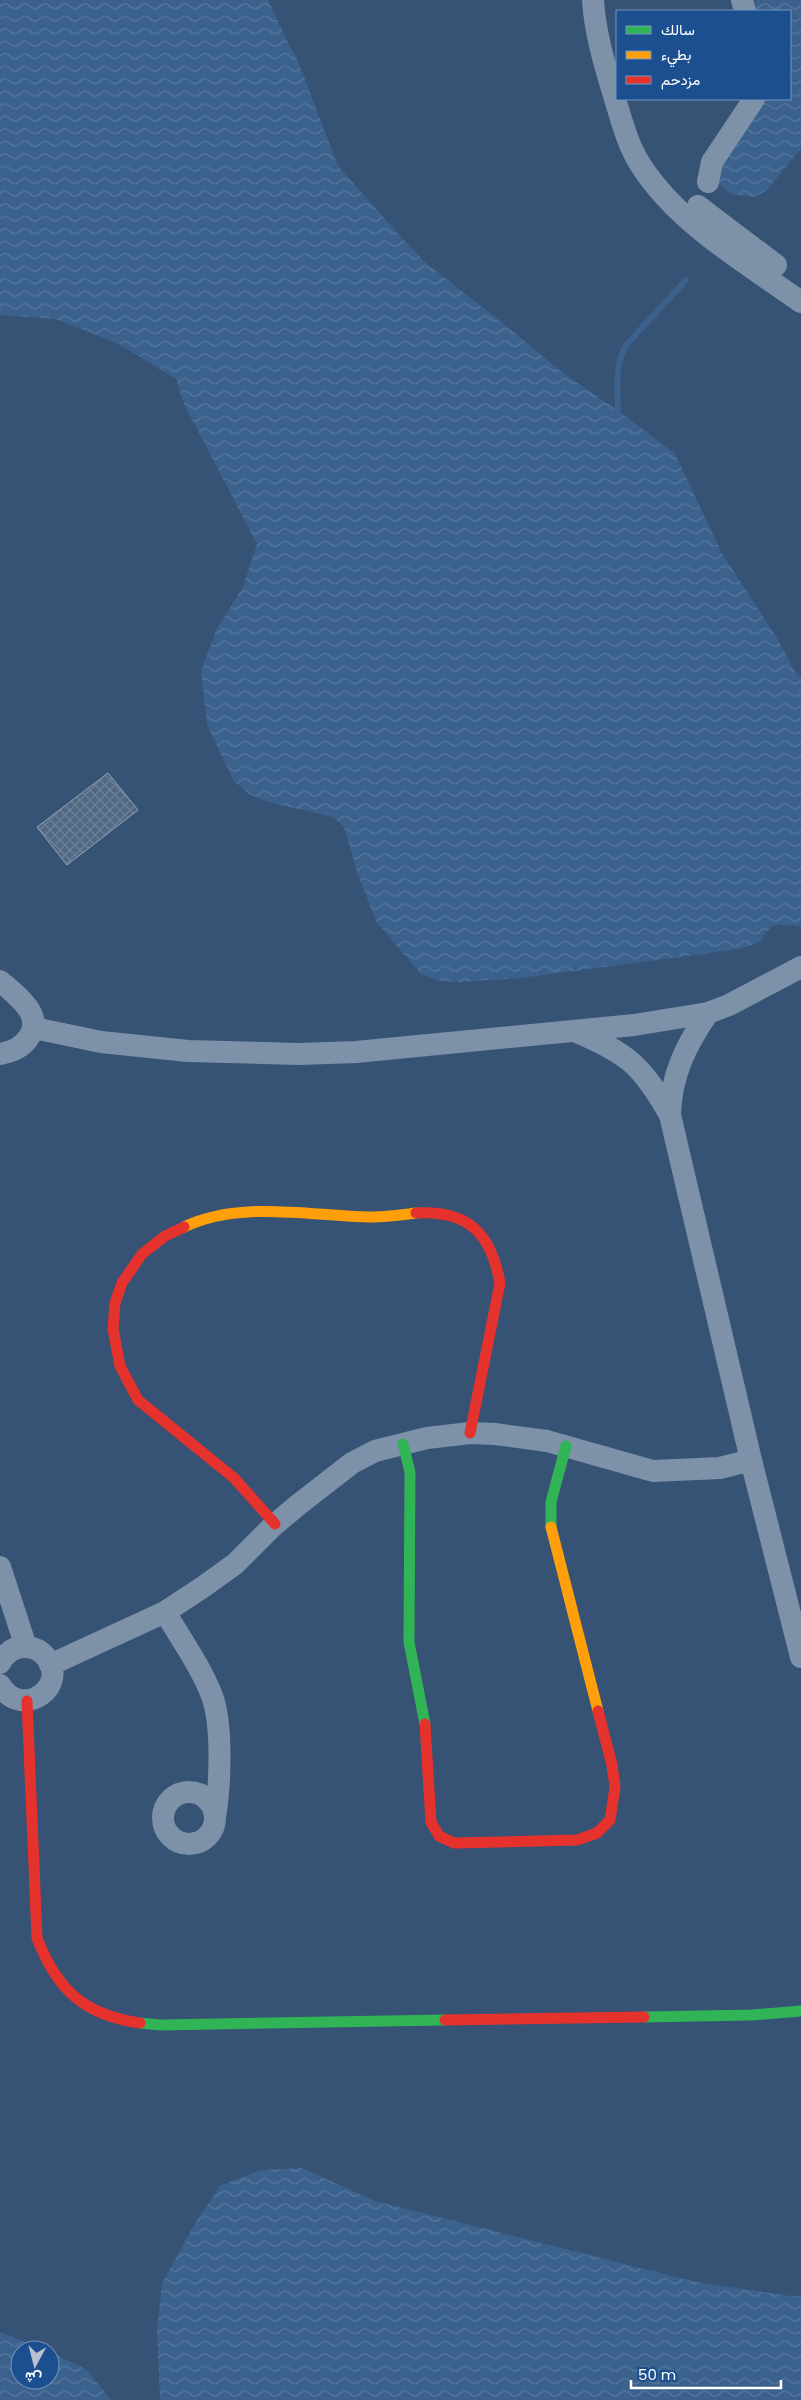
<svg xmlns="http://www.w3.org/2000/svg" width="801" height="2400" font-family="Poppins,Vazirmatn,sans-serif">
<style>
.water{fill:url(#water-waves)}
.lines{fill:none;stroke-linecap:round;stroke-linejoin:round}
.stream{stroke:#3b618d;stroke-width:6}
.building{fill:url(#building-cross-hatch);stroke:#92a2b6}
.street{stroke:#7d92a8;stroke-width:22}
.fast{stroke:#30b455;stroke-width:11}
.slow{stroke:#ff9f0a;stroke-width:11}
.jam{stroke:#e5322d;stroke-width:11}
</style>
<defs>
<pattern id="water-waves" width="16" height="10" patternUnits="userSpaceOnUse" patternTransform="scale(1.25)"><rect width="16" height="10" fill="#3b618d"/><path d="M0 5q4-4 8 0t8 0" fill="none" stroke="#58799e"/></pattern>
<pattern id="building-cross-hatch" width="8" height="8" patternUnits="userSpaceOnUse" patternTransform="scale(1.25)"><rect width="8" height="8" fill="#526984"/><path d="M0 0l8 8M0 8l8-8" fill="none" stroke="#6c8096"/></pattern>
</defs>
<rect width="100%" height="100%" fill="#365274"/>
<path class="water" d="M0,0H268L290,47L296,56L338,166L402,238L427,264L504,324L562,372L624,415L675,454L722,553L777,638L796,673L801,677V926L774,925L764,934L761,942L740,949L521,978L461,982L440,981L421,974L377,923L357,872L344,827L333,817L268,802L249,794L234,781L207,725L201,671L217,628L242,589L257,544L184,404L176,379L117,343L55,319L0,315Z
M755,0H801V149L766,191L754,197L731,194L718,183L720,158L764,99H790V11H756Z
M302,2168L375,2201L696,2282L791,2296H801V2400H160L157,2329L162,2283L197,2220L221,2185L261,2170Z
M0,2332L46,2350H20V2380H50V2352L87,2370L111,2400H0Z"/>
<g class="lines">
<path class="stream" d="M618,411C618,387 614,364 627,344L686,280"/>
</g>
<path class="building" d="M108,773L138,810L67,865L37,827Z"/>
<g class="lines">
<path class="street" d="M593,0C595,31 603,59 612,89C620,114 626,142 640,164C677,223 745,262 801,302
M742,0L745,11
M708,182L712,162L754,99
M698,206L776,265
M0,981C15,994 45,1015 29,1037C22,1048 13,1051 0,1054
M34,1028L101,1042L188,1051L300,1054L356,1052L634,1025L708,1013L729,1005L801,967
M577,1032C629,1054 642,1066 670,1115L751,1460L801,1657
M670,1115C671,1075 686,1045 708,1013
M0,1567L26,1647
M165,1612C181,1639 201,1667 212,1696C223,1725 220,1787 215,1817
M0,1663C5,1654 13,1647 24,1647C32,1647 40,1650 45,1656C71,1684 23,1722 0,1685
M50,1665L165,1612L203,1587L235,1564L273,1526L298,1505L352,1463L375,1451L427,1438L470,1433L495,1434L547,1441L653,1471L720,1468L751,1460
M163 1818a26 26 0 1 1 52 0a26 26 0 1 1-52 0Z"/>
<path class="fast" d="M403,1444L410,1472L409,1642L425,1724
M551,1527V1502L566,1446
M644,2017L752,2015L801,2011
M140,2023L160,2025L445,2020"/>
<path class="slow" d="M184,1227C240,1200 310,1216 370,1217C386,1217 401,1215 416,1213
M551,1527L598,1711"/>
<path class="jam" d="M416,1213C468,1210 491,1233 500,1283L470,1433
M184,1227L165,1236L142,1254L122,1283L115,1303L113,1329L120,1366L138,1400L234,1478L275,1524
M27,1701L37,1938C57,1990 84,2015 140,2023
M425,1724L431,1822L439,1836L454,1843L577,1840L597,1833L610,1820L615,1787L612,1765L598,1711
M445,2020L644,2017"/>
</g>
<rect x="616" y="10" width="175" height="90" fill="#1b4f8f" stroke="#7695bc"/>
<rect x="626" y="26" width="25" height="8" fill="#30b455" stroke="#7695bc"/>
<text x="661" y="35" font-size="15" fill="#ffffff">سالك</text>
<rect x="626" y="51" width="25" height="8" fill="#ff9f0a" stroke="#7695bc"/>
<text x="661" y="60" font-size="15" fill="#ffffff">بطيء</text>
<rect x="626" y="76" width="25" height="8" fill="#e5322d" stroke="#7695bc"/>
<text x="661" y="85" font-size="15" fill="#ffffff">مزدحم</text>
<g transform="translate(35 2365) rotate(187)"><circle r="24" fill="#1b4f8f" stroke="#7695bc"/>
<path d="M0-4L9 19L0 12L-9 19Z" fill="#b9c2ce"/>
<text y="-8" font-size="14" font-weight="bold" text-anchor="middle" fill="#ffffff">ش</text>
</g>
<path d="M631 2380v8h150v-8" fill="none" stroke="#ffffff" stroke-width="2.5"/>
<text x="638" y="2380" font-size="15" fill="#ffffff" stroke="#1b4f8f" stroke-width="4" paint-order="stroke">50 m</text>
</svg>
